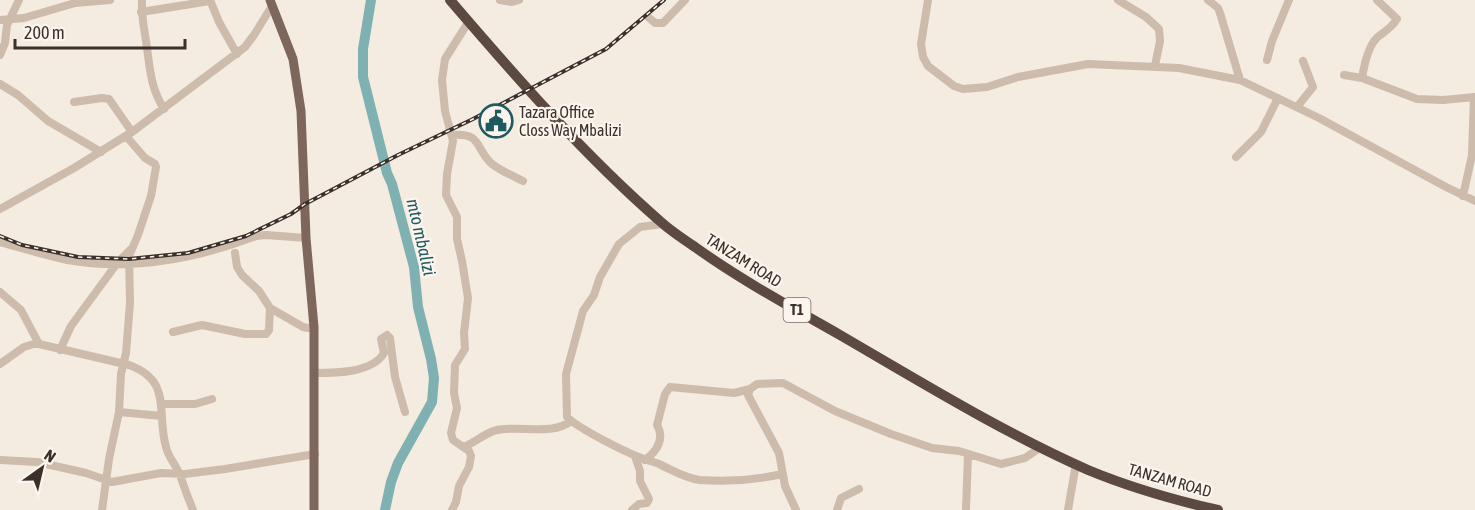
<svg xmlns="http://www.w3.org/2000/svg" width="1475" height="510" font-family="'Asap Condensed',sans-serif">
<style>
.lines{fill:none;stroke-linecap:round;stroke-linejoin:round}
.river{stroke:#7fb0b2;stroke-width:10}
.minor{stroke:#cdbbac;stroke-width:8}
.major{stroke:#7d675c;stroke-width:9}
.highway{stroke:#5c4a42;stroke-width:10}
.rail-casing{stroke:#3b302b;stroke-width:4}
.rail{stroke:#fbf5ee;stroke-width:1.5;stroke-dasharray:4.5;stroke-linecap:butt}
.labels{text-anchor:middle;stroke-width:4.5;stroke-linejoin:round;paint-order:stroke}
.shield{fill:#fbf5ee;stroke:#756b66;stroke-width:1.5}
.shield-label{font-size:15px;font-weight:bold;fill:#3b302b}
.poi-label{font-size:16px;fill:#3b302b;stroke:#fbf5ee;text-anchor:start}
.street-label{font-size:16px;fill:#3b302b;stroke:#fbf5ee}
.water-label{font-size:18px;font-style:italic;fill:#1f5a5e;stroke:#fbf5ee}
</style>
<rect width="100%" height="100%" fill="#f4ebe1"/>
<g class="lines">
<path class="river" d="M371,0L363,49V77L387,173L392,184L414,267L418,307L431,359L434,378L432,402L398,463L391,482L385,510"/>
<path class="minor" d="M142,0C141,17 145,32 147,48C150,70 151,89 164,109
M210,0L219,22L237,54
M500,0L512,2L519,0
M928,0L921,44L923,57L928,66L954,86L963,89L987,87L1018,77L1088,64L1179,68L1240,80L1319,118L1446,187L1475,201
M1118,0L1146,17L1159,29L1160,41L1155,66
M1208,0L1218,8L1220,13L1240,80
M141,12L210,1
M648,17L655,23H663L685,0
M0,20L24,18L75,3L110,0
M0,55L5,43L7,25L19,0
M1267,60L1272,41L1289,0
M1344,75L1362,78L1417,99L1443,100L1475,97
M1362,78C1364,66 1369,43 1379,36C1387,30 1392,27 1397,19L1377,0
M0,84L18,95L48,121L101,152
M74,102L102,98L109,99L132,132
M1297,107L1313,87L1303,61
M452,135C482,132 475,149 492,164C501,171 513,176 523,181
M1236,157L1261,132L1278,98
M1463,196L1472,155L1474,97
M0,209L74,168L132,132L245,47L254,35L272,6
M662,224L640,227L619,244L600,277L594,295L583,311L566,374L567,417C579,429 627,453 644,459C649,461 656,462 661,465C674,471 685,478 700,480C727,482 756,480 782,474
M0,242C22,248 44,255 67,260C131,271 196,259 256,236L266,235L306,238
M235,253L237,267L242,275L259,291L270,308L303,327L308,328L314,327
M0,292L21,310L39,344L129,365C173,381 156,412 166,447C168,457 176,465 180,475C184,487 188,498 193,510
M173,332L202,325L245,334H266L269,330L270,308
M60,350L71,326L118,262L130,250
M0,364L24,347L37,343
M315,373C336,373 372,373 384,353L381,339L387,335L390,338L395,377L405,412
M162,404H195L212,399
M119,412L162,416
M463,447C475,443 484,433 497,430C520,425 552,436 571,421
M0,460L37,462L86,473L112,482L161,473L185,474L225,469L315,454
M645,460C657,451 665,439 657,425L665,394L670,387L734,393L750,389
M102,510L109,459L119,412L121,374L126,353L130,303L129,256L138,235L151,196L156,167L155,164L145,158L126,136
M452,510L456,502L459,486L469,467L471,456L469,451L453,440L451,433L457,408L454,393L455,365L465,349L464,333L468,298L462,261L457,239V217L446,195L447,174L453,141L445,111L442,80L445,59L469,21
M632,510L639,504L647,503L649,499L640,481V471L635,456
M796,510L785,486L779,453L748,395L750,389L757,384L783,383L835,411L891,434L932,448L959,451L1001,464L1025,458L1041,447
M837,510L841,498L859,489
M966,510L968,454
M1068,510L1076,464"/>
<path class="major" d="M270,0L293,59L301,111L306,238L314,327V510"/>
<path class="highway" d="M450,0C516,77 584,155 661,222C671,231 683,239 695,247C741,280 791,307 840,335C921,382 1002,432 1088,470C1129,487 1174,500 1218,510"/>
<g class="rail-casing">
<path id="rail" d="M0,236L22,245L78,257L129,259L188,253L246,236L291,214L305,204L398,155L473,119L606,49L664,0"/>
</g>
<use href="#rail" class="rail"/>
</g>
<defs>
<g id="civic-ring" transform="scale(1.725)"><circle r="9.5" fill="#fbf5ee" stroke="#1f5a5e" stroke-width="1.5"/><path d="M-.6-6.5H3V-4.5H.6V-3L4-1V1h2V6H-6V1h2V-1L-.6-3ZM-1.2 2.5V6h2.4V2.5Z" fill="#1f5a5e"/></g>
</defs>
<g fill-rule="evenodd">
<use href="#civic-ring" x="496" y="121"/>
</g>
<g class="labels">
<rect class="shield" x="783.5" y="298" width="27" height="24" rx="4.5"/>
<g class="shield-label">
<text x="797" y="315">T1</text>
</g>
<g class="poi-label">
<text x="519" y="118">Tazara Office<tspan x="519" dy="18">Closs Way Mbalizi</tspan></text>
</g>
<g class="street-label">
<text transform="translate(744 260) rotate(32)" y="6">TANZAM ROAD</text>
<text transform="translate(1170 480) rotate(16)" y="6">TANZAM ROAD</text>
</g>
<g class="water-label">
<text transform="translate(421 237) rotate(77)" y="6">mto mbalizi</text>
</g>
</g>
<g transform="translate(42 468) rotate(34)" stroke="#fbf5ee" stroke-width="4.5" paint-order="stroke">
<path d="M0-4.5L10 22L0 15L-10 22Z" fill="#3b302b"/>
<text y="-9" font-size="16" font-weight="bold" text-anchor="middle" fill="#3b302b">N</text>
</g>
<path d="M15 39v9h170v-9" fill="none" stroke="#3b302b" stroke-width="3"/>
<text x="24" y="39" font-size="18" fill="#3b302b" stroke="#fbf5ee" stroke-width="4.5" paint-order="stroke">200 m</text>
</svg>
